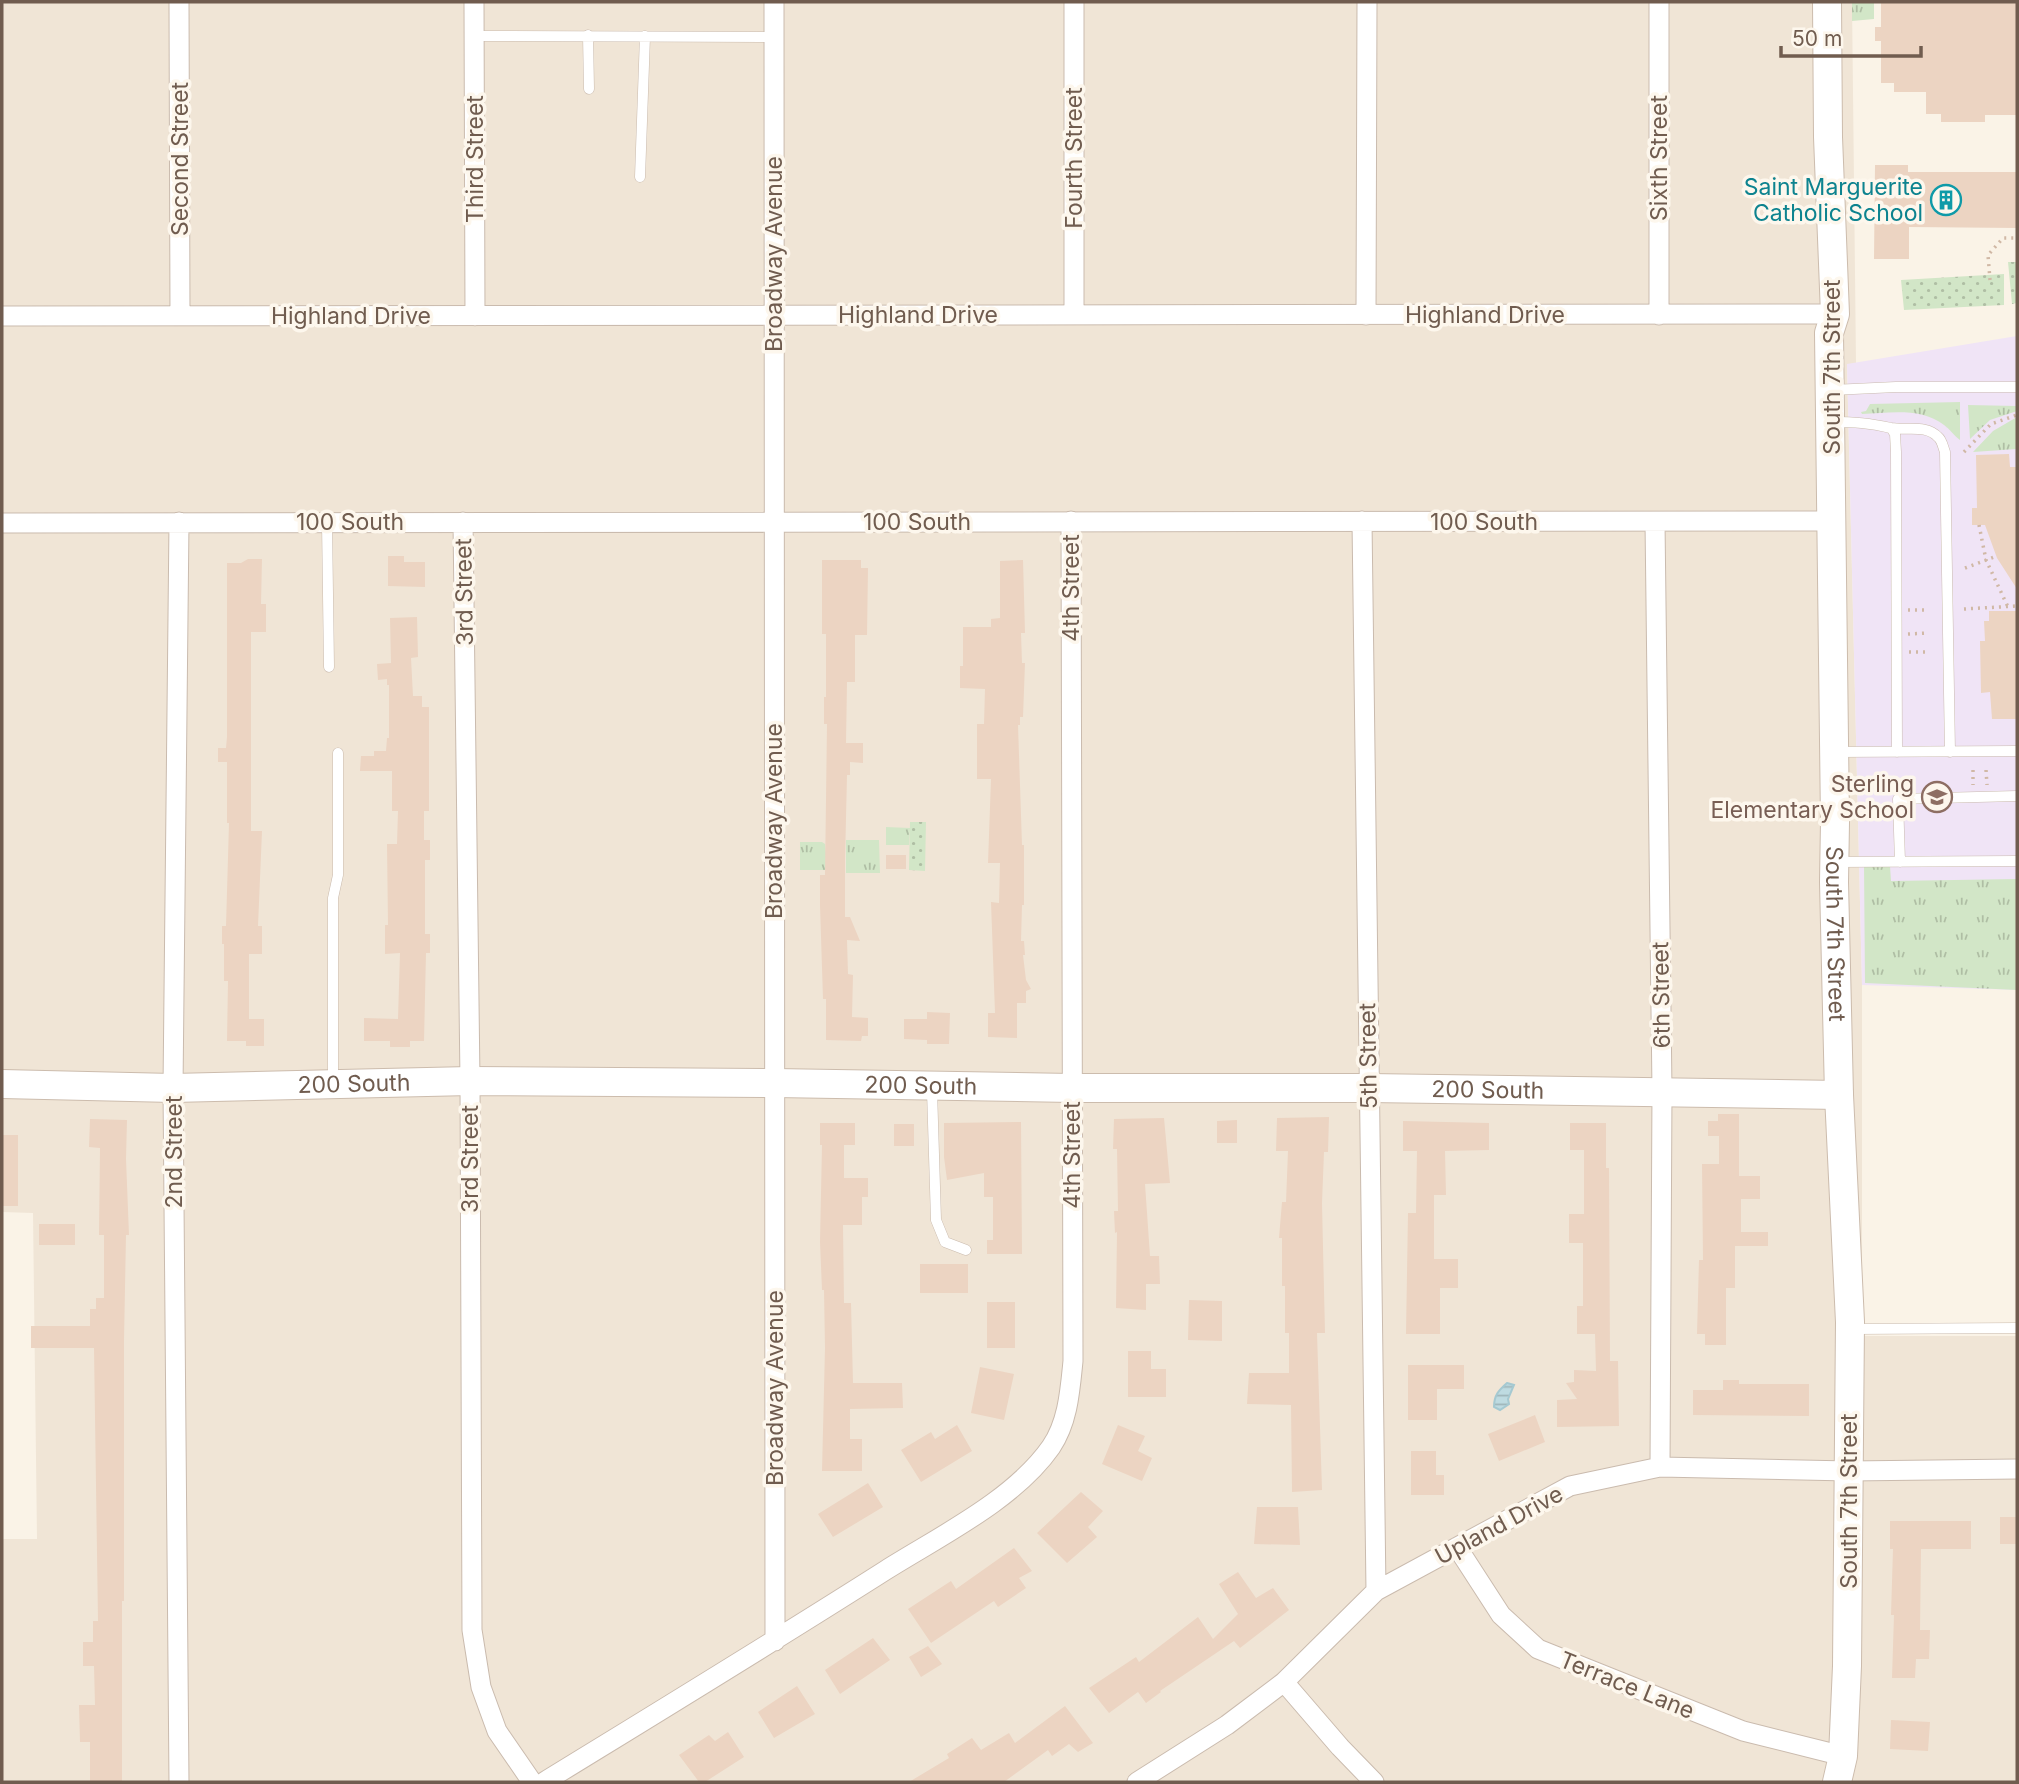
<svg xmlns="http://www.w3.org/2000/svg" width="2019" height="1784" font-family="Inter,sans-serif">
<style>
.residential{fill:#f0e5d6}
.education{fill:#f0e4f6}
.grass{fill:url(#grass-tufts)}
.park{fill:url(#park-dots)}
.water{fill:url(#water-rules);stroke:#a5c9d1;stroke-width:2}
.building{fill:#ecd4c2}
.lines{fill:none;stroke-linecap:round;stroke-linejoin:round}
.lane-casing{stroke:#cabbae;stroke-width:11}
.street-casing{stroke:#cabbae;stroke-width:21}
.secondary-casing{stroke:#ccbcad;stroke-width:30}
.path{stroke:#d0b8a5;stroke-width:3.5;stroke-dasharray:2 5;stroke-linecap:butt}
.lane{stroke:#fff;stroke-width:10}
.street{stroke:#fff;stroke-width:19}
.secondary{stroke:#fff;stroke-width:28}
.labels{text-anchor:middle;stroke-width:7;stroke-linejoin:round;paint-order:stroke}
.street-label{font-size:23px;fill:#705c4f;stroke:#fdf7ed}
.culture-label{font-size:23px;fill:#0d838f;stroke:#fdf7ed;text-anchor:end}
.education-label{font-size:23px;fill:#785e54;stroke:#fdf7ed;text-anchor:end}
</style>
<defs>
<pattern id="grass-tufts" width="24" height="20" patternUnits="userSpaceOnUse" patternTransform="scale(1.75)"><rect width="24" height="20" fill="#d2e6c7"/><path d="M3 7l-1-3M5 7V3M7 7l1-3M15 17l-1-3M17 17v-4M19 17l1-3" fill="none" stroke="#afbea4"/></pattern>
<pattern id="park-dots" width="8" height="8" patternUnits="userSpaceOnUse" patternTransform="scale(1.75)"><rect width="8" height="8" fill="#d2e6c7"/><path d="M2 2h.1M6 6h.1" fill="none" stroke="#afbea4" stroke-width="1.8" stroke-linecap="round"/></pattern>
<pattern id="water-rules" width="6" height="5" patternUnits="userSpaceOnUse" patternTransform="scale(1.75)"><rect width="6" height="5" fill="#bedbe1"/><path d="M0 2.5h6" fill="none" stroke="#9fb5b9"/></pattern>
</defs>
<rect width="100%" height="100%" fill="#faf3e7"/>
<path class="residential" d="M2,2H1852L1856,363L1847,365L1862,985V1336H2017V1782H2V1539H37L33,1213L2,1212Z"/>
<path class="education" d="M2017,336V990L1862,985L1847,364Z"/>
<path class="grass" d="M1852,2H1874V19L1852,21Z
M1960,402V440C1954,436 1950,429 1944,425C1921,407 1889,413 1862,414L1861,412L1866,411L1870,404Z
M1968,405L2017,406V411L1990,420L1970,439Z
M2017,417V449L1973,452L1993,431Z
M886,827L910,828L909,845H886Z
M846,840H879L880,873H846Z
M800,842H822L825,844L828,870H800Z
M1864,865L1890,866L1891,881L2017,879V990L1865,983Z"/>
<path class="park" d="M2008,262H2017V303L2012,304Z
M2004,274V305L1904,310L1901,280Z
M910,822H926L925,871L909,870Z"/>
<path class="water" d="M1507,1383L1514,1385L1508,1399L1509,1404L1500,1410L1494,1407C1494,1395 1499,1390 1507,1383Z"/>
<path class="building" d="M1881,2H2017V115H1985V122H1941V114H1926V92H1894V83H1881V41H1875V27H1881Z
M1875,165H1908V172H2017V228L1909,227V259H1874Z
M2009,454L2010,467H2017V589L1997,558L1985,525H1972V508H1977L1976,455Z
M388,556H404V562H425V587L388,586Z
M248,559H262L261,604H266V632H251V831H262L258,926H262V954H249V1019H264V1046H246V1041H227L228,981H224V944H222V926H226L229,823H227V762H218V748H226L227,737V563H241Z
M822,560H861V568H868L867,635H855V682H847L846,743H863V763L850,762V775H847L845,861V917H850L860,941L847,940L848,974L853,975L852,1017L868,1018V1036H862L861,1041L826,1040V999H823L820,905V875H825L827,724H824V697H826V634H822Z
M1023,560L1025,633H1021L1022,663H1025L1023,717H1020V725H1018L1022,845H1024V905H1022L1021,941H1024L1025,955H1023L1026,980L1031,989L1026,991V1003H1017V1038L988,1037V1013H995L991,902L999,903L1000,863H988L991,779H977V724H984L985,689L960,688V666H963V627H991V619L1000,618V561Z
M1989,611H2017V719H1992L1990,692L1981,693L1980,641H1985L1984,621H1989Z
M417,617L418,657L411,658L413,696H422V707H429V811H424V840H430V860H425V934H430V953H426L424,1041H410V1047H390V1041H364V1018L398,1019L400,953L385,954V925H388L387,844H397L398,811H392V771H360L361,756H374V751H386L387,738H389V685H387V679L378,680L377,664L391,663L390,618Z
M886,855H906V869H886Z
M927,1012L950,1013L949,1044H927V1040L904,1039V1019H927Z
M1718,1114H1739V1176H1760V1199H1741V1232H1768V1246H1735V1288H1726V1345H1705V1334H1697L1699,1260H1703L1702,1164H1719V1136H1708V1121H1718Z
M1329,1117L1328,1152H1324L1322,1203L1325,1333H1317L1322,1490L1292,1492L1291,1405L1247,1404L1249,1373H1289V1333H1285V1286H1282V1238H1279L1282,1202H1286L1288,1151H1276L1277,1118Z
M1164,1118L1170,1183L1145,1184L1150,1256H1159L1160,1284H1146V1310L1116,1308L1117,1232L1115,1233L1114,1211H1118L1117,1149H1113L1114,1119Z
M90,1119L127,1120L126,1159L129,1235H126L124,1341V1601H122V1782H90V1742H80L79,1705H95L94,1666H83V1642H93V1621H98L94,1348H31V1326H90V1309H96V1298H104V1235H99L100,1148L89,1147Z
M1237,1120V1143H1217V1121Z
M1403,1121L1489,1123V1150L1445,1151L1446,1195H1434V1259H1458V1288H1440V1334H1406L1408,1213H1416L1417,1151H1403Z
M1021,1122L1022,1254H987V1240H993V1197H984V1173L947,1180L944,1157V1123Z
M820,1123H855V1145H844V1178H868V1197H862V1225H843L844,1303H851L853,1383H902L903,1408L850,1409V1439H862V1471H822L825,1348L824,1290H822L820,1242L822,1145H820Z
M1570,1123H1606V1168H1609L1610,1361H1618L1619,1426L1557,1427V1400L1577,1399L1566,1383L1574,1382V1370L1596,1371L1595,1334H1577V1306H1583V1243H1569V1214H1584V1150H1570Z
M894,1124H914V1146H894Z
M2,1135H18V1206H2Z
M39,1224H75V1245H39Z
M920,1264H968V1293H920Z
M1189,1300L1222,1301V1341L1188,1340Z
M987,1302H1015V1348H987Z
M1128,1351H1151V1369H1166V1397H1128Z
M1408,1365H1464V1389H1437V1420H1408Z
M980,1367L1014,1374L1004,1420L971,1413Z
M1723,1380H1739V1384H1809V1416L1693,1415V1390H1723Z
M1535,1415L1545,1442L1499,1461L1488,1434Z
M957,1425L972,1451L921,1482L901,1450L931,1432L935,1439Z
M1118,1425L1145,1436L1138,1451L1152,1458L1142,1481L1102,1464Z
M1411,1451H1436V1475H1444V1495H1411Z
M868,1483L883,1507L833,1537L818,1514Z
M1081,1492L1103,1511L1088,1527L1097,1537L1067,1563L1037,1533Z
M1257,1507H1298L1300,1545L1254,1544Z
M2000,1517H2017V1544H2000Z
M1890,1521H1971V1549H1921L1920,1630H1930L1929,1659H1916L1915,1678H1892L1894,1615H1891L1893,1549H1890Z
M1014,1548L1032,1571L1019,1578L1026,1588L998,1607L994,1601L931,1643L908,1609L951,1581L956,1589Z
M1238,1572L1256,1598L1273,1588L1289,1610L1240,1648L1234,1641L1160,1691L1161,1692L1146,1703L1138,1692L1109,1713L1089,1688L1136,1657L1139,1662L1198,1617L1213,1639L1238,1614L1219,1584Z
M873,1638L890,1660L840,1694L825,1670Z
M928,1646L942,1664L921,1677L909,1657Z
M797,1686L815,1714L774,1738L758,1712Z
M1065,1706L1093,1743L1078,1752L1069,1744L1052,1756L1048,1750L1004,1782H909L949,1758L947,1754L972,1738L981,1750L1009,1733L1015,1743Z
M1891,1720L1930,1722L1928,1751L1890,1749Z
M728,1732L744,1757L705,1782H699L679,1755L709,1735L715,1741Z"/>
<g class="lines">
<g class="lane-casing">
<path id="lane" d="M588,35L589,89
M474,36L774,37
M640,177L645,36
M1832,390L1896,387H2017
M1832,422C1855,422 1869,423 1891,428C1907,431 1926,424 1938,437C1942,440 1943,447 1945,452L1950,752
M1891,428L1895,434L1896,452L1897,752
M327,522L329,667
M1835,752L2017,751
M1835,862L2017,861
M1900,862L1898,799L2017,796
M333,1080V898L338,875V753
M932,1090L936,1220L945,1242L966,1250
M1854,1329L2017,1328"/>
</g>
<g class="street-casing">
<path id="street" d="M179,2L180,316
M474,2L475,316
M774,2L775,1641
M1074,2V315
M1659,2V315
M1366,315L1367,2
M2,316L1835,314
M1362,521L1376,1591
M179,522L173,1088L179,1782
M463,522L470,1081L472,1630L481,1687L497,1731L532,1782
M1655,522L1662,1091L1660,1467
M2,523L1832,521
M1457,1547L1501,1615L1538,1649L1743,1731L1843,1756
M1284,1682L1340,1747L1374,1782
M544,1782C658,1712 773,1642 886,1570C940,1536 1014,1500 1051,1447C1068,1422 1070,1391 1073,1361L1071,521
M1137,1782L1227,1725L1284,1682L1376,1591L1570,1486L1660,1467L1849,1471L2017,1469"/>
</g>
<g class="secondary-casing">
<g id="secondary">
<path id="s1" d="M1827,2L1828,137L1835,314L1829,333L1835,822L1834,882L1839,1095L1850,1322L1847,1666L1843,1756L1837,1782"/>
<path id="s2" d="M2,1084L173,1088L470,1081L775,1083L1072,1088H1369L1839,1095"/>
</g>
</g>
<path class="path" d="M1990,280L1988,255L2003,238H2017
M1964,452L1991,424L2017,415
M1979,525L1986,560L2008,607
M1965,568L1997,556
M1964,609L2017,606
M1908,610H1927
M1908,634L1927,633
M1909,652H1928
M1973,770V785
M1986,770L1987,785"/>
<use href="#lane" class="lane"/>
<use href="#street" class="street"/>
<use href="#secondary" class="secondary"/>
</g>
<defs>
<g id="building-ring" transform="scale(1.575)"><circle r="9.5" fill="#fdf7ed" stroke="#0f9aa8" stroke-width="1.5"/><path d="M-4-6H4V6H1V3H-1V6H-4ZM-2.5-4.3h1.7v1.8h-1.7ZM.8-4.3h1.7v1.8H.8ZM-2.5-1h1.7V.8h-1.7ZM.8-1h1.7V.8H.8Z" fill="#0f9aa8"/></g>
<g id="school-ring" transform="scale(1.575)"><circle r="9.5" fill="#fdf7ed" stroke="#8d6e63" stroke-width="1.5"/><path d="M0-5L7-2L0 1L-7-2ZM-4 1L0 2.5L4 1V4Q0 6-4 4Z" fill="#8d6e63"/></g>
</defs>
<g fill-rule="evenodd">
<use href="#building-ring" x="1946" y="200"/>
<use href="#school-ring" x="1937" y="797"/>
</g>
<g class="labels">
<g class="street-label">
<text transform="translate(1074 158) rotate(-90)" y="8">Fourth Street</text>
<text transform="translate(1659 158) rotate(-90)" y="8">Sixth Street</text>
<text transform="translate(180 159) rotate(-90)" y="8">Second Street</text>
<text transform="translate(475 159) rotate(-90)" y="8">Third Street</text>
<text transform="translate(774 254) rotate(-90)" y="8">Broadway Avenue</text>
<text x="918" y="323">Highland Drive</text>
<text x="1485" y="323">Highland Drive</text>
<text x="351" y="324">Highland Drive</text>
<text transform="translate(1832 367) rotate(-90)" y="8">South 7th Street</text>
<text x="350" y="530">100 South</text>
<text x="917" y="530">100 South</text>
<text x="1484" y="530">100 South</text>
<text transform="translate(1071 588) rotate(-90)" y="8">4th Street</text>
<text transform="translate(464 592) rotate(-91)" y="8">3rd Street</text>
<text transform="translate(774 821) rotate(-90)" y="8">Broadway Avenue</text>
<text dy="8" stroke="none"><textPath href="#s1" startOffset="933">South 7th Street</textPath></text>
<text transform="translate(1661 995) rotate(-91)" y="8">6th Street</text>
<text transform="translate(1368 1056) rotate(-91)" y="8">5th Street</text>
<text dy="8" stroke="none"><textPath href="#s2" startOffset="352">200 South</textPath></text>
<text dy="8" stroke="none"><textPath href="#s2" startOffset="919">200 South</textPath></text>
<text dy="8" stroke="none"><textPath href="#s2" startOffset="1486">200 South</textPath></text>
<text transform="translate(174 1152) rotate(-90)" y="8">2nd Street</text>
<text transform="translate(1072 1155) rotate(-90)" y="8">4th Street</text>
<text transform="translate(470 1159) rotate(-90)" y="8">3rd Street</text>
<text transform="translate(775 1388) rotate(-90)" y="8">Broadway Avenue</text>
<text transform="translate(1849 1501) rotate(-90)" y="8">South 7th Street</text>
<text transform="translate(1499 1525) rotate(-28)" y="8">Upland Drive</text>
<text transform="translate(1627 1685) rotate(22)" y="8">Terrace Lane</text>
</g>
<g class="culture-label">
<text x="1923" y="195">Saint Marguerite<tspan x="1923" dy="26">Catholic School</tspan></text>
</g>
<g class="education-label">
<text x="1914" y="792">Sterling<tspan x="1914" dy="26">Elementary School</tspan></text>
</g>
</g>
<rect width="2019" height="1784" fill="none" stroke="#705c4f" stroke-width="7"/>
<path d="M1781 46v10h140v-10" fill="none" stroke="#705c4f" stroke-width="3.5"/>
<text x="1792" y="46" font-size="21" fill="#705c4f" stroke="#fdf7ed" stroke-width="5" paint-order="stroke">50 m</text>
</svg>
